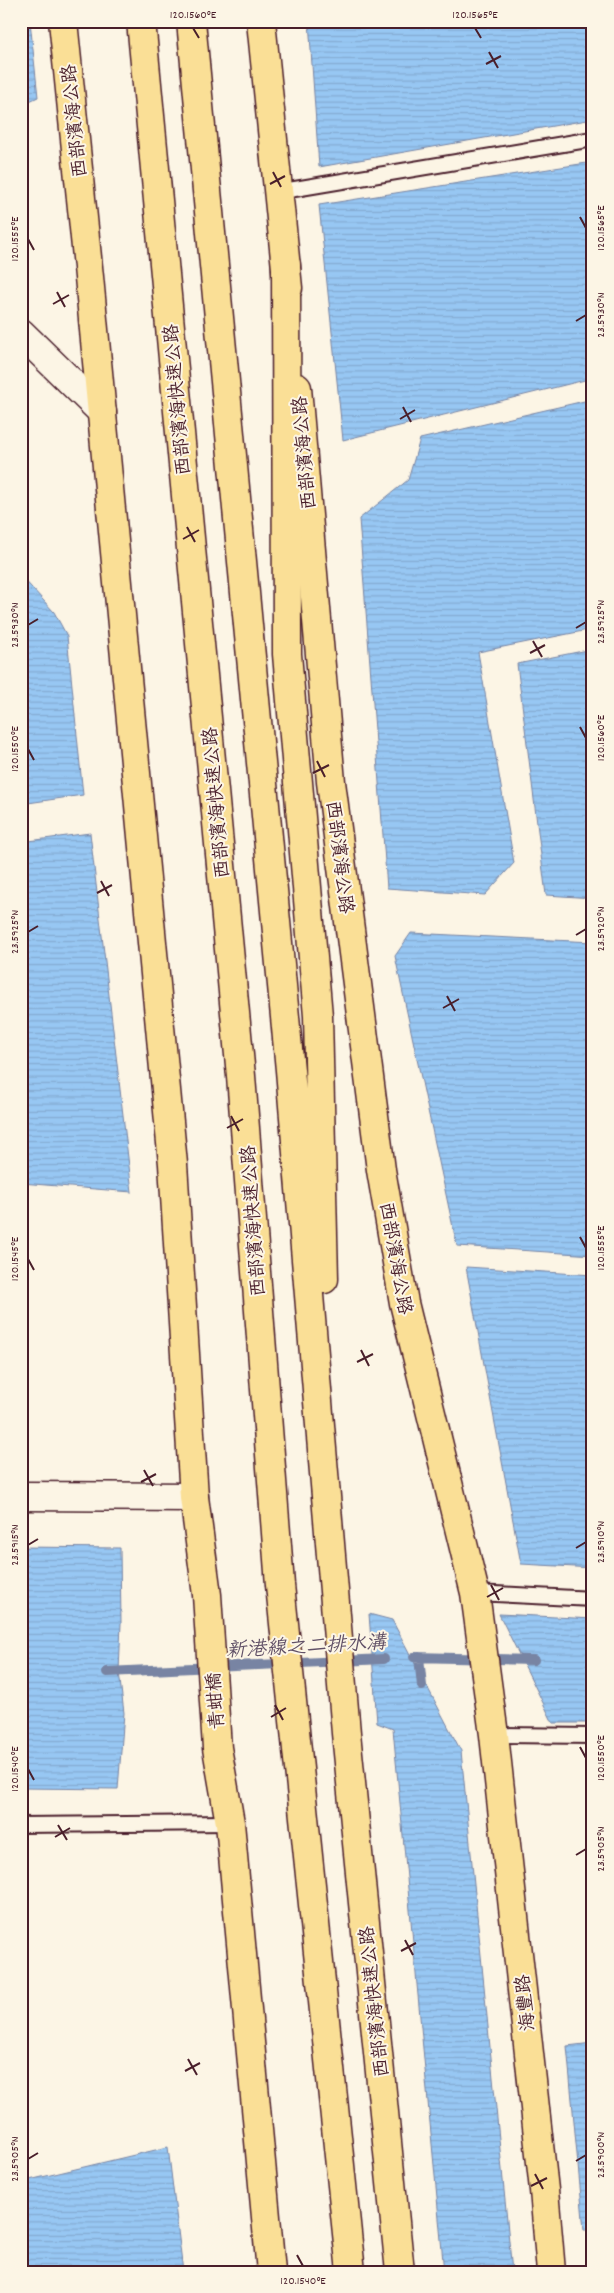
<svg xmlns="http://www.w3.org/2000/svg" width="614" height="2293" font-family="Dekko,'LXGW WenKai TC',sans-serif">
<style>
.water{fill:url(#water-rules);stroke:#7884a3}
.lines{fill:none;stroke-linecap:round;stroke-linejoin:round}
.stream{stroke:#7884a3;stroke-width:10}
.lane-casing{stroke:#4a1f2b;stroke-width:18}
.street-casing{stroke:#4a1f2b;stroke-width:31}
.primary-casing{stroke:#4a1f2b;stroke-width:31}
.highway-casing{stroke:#4a1f2b;stroke-width:31}
.lane{stroke:#fcf5e5;stroke-width:14}
.street{stroke:#fcf5e5;stroke-width:28}
.primary{stroke:#fadf96;stroke-width:28}
.highway{stroke:#fadf96;stroke-width:28}
.ticks{fill:none;stroke:#4a1f2b;stroke-width:2}
.labels{text-anchor:middle;stroke-width:4;stroke-linejoin:round;paint-order:stroke}
.street-label{font-size:19px;fill:#4a1f2b;stroke:#fcf5e5}
.water-label{font-size:20px;font-style:italic;fill:#615167;stroke:#fcf5e5}
.neatline{fill:none;stroke:#4a1f2b;stroke-width:2}
.ticks-label{font-size:12px;text-anchor:middle;fill:#4a1f2b}
</style>
<defs>
<pattern id="water-rules" width="6" height="5" patternUnits="userSpaceOnUse" patternTransform="scale(1.25)"><rect width="6" height="5" fill="#97c7f3"/><path d="M0 2.5h6" fill="none" stroke="#84aad0"/></pattern>
</defs>
<rect width="100%" height="100%" fill="#fcf5e5"/>
<filter id="ink" filterUnits="userSpaceOnUse"><feTurbulence type="fractalNoise" baseFrequency=".02" numOctaves="2"/><feDisplacementMap in="SourceGraphic" scale="10" xChannelSelector="R" yChannelSelector="G"/><feConvolveMatrix kernelMatrix="1 2 1 2 8 2 1 2 1" color-interpolation-filters="sRGB"/></filter>
<g filter="url(#ink)">
<path class="water" d="M21,21H30L38,97L21,105Z
M309,21H593V119L319,167Z
M593,162V378L343,440L319,205Z
M593,399V629L478,652L514,863L485,895L387,888L359,519L408,480L420,439Z
M21,576L54,612L67,636L83,795L21,804Z
M593,649V898L546,895L517,664Z
M90,833L132,1192L21,1183V842Z
M411,933L593,942V1255L457,1246L395,956Z
M466,1267L593,1275V1568L521,1564Z
M21,1547L120,1548L121,1623L119,1672L124,1713L118,1789L21,1788Z
M369,1614L392,1620L461,1751L512,2272H444L393,1729L377,1723Z
M499,1614L593,1619V1723H553Z
M593,2043V2230H584L567,2046Z
M168,2147L183,2272H24L21,2264V2182Z"/>
<g class="lines">
<path class="stream" d="M414,1657L534,1660
M419,1657L422,1686
M107,1672L384,1659"/>
<g class="lane-casing">
<path id="lane" d="M277,192L593,139
M475,1593L593,1599
M494,1735L593,1736
M21,1825L230,1823"/>
</g>
<g class="street-casing">
<path id="street" d="M21,333L102,412
M21,1496L194,1497"/>
</g>
<g class="primary-casing">
<path id="primary" d="M63,21L89,277L173,1164L194,1497L207,1595L217,1748L230,1823L271,2272
M261,21L288,288
M297,388L331,782L381,1170L404,1303L475,1593L494,1735L544,2190L551,2272"/>
</g>
<g class="highway-casing">
<path id="highway" d="M141,21L241,1076L280,1585L351,2272
M191,21L290,1070L346,1733L400,2272
M286,265L287,654L318,1016L324,1279"/>
</g>
<use href="#lane" class="lane"/>
<use href="#street" class="street"/>
<use href="#primary" class="primary"/>
<use href="#highway" class="highway"/>
</g>
</g>
<path class="ticks" d="M193,28L199,38M475,28L481,38M489,52L498,68M486,64L501,56M273,172L281,187M270,184L285,176M580,217L586,228M28,239L34,250M57,292L65,307M53,304L69,295M576,321L586,315M403,407L411,422M400,419L415,410M187,527L195,542M183,539L199,530M28,625L38,619M576,628L586,622M533,641L542,657M530,653L545,645M580,727L586,738M28,749L34,760M317,761L325,777M313,773L329,765M101,881L109,896M97,893L112,885M28,932L38,926M576,935L586,929M447,996L455,1011M443,1008L459,999M231,1116L239,1131M227,1128L243,1119M580,1237L586,1248M28,1259L34,1270M361,1350L369,1366M357,1362L373,1354M144,1470L153,1486M141,1482L156,1474M28,1545L38,1539M576,1548L586,1542M491,1585L499,1600M487,1597L503,1588M275,1705L283,1720M271,1717L286,1708M580,1747L586,1758M28,1769L34,1780M58,1825L67,1840M55,1837L70,1828M576,1855L586,1849M405,1940L413,1955M401,1951L416,1943M188,2059L197,2075M185,2071L200,2063M28,2159L38,2153M576,2161L586,2155M535,2174L543,2189M531,2186L547,2178M297,2255L303,2266"/>
<g class="labels">
<g class="street-label">
<text transform="translate(73 121) rotate(-96)" y="7">西部濱海公路</text>
<text transform="translate(176 400) rotate(-95)" y="7">西部濱海快速公路</text>
<text transform="translate(303 453) rotate(-95)" y="7">西部濱海公路</text>
<text transform="translate(215 803) rotate(-95)" y="7">西部濱海快速公路</text>
<text transform="translate(341 857) rotate(83)" y="7">西部濱海公路</text>
<text transform="translate(252 1221) rotate(-94)" y="7">西部濱海快速公路</text>
<text transform="translate(397 1258) rotate(80)" y="7">西部濱海公路</text>
<text transform="translate(214 1701) rotate(-94)" y="7">青蚶橋</text>
<text transform="translate(373 2002) rotate(-96)" y="7">西部濱海快速公路</text>
<text transform="translate(524 2003) rotate(-96)" y="7">海豐路</text>
</g>
<g class="water-label">
<text transform="translate(306 1645) rotate(-3)" y="7">新港線之二排水溝</text>
</g>
</g>
<rect width="614" height="2293" fill="none" stroke="#fcf5e5" stroke-width="55"/>
<rect x="28" y="28" width="558" height="2238" class="neatline"/>
<g class="ticks-label">
<text x="193" y="18">120.1560°E</text>
<text x="475" y="18">120.1565°E</text>
<text transform="translate(600 228) rotate(-90)" y="4">120.1565°E</text>
<text transform="translate(14 239) rotate(-90)" y="4">120.1555°E</text>
<text transform="translate(600 315) rotate(-90)" y="4">23.5930°N</text>
<text transform="translate(600 622) rotate(-90)" y="4">23.5925°N</text>
<text transform="translate(14 625) rotate(-90)" y="4">23.5930°N</text>
<text transform="translate(600 738) rotate(-90)" y="4">120.1560°E</text>
<text transform="translate(14 749) rotate(-90)" y="4">120.1550°E</text>
<text transform="translate(600 929) rotate(-90)" y="4">23.5920°N</text>
<text transform="translate(14 932) rotate(-90)" y="4">23.5925°N</text>
<text transform="translate(600 1248) rotate(-90)" y="4">120.1555°E</text>
<text transform="translate(14 1259) rotate(-90)" y="4">120.1545°E</text>
<text transform="translate(600 1542) rotate(-90)" y="4">23.5910°N</text>
<text transform="translate(14 1545) rotate(-90)" y="4">23.5915°N</text>
<text transform="translate(600 1758) rotate(-90)" y="4">120.1550°E</text>
<text transform="translate(14 1769) rotate(-90)" y="4">120.1540°E</text>
<text transform="translate(600 1849) rotate(-90)" y="4">23.5905°N</text>
<text transform="translate(600 2155) rotate(-90)" y="4">23.5900°N</text>
<text transform="translate(14 2159) rotate(-90)" y="4">23.5905°N</text>
<text x="303" y="2284">120.1540°E</text>
</g>
</svg>
